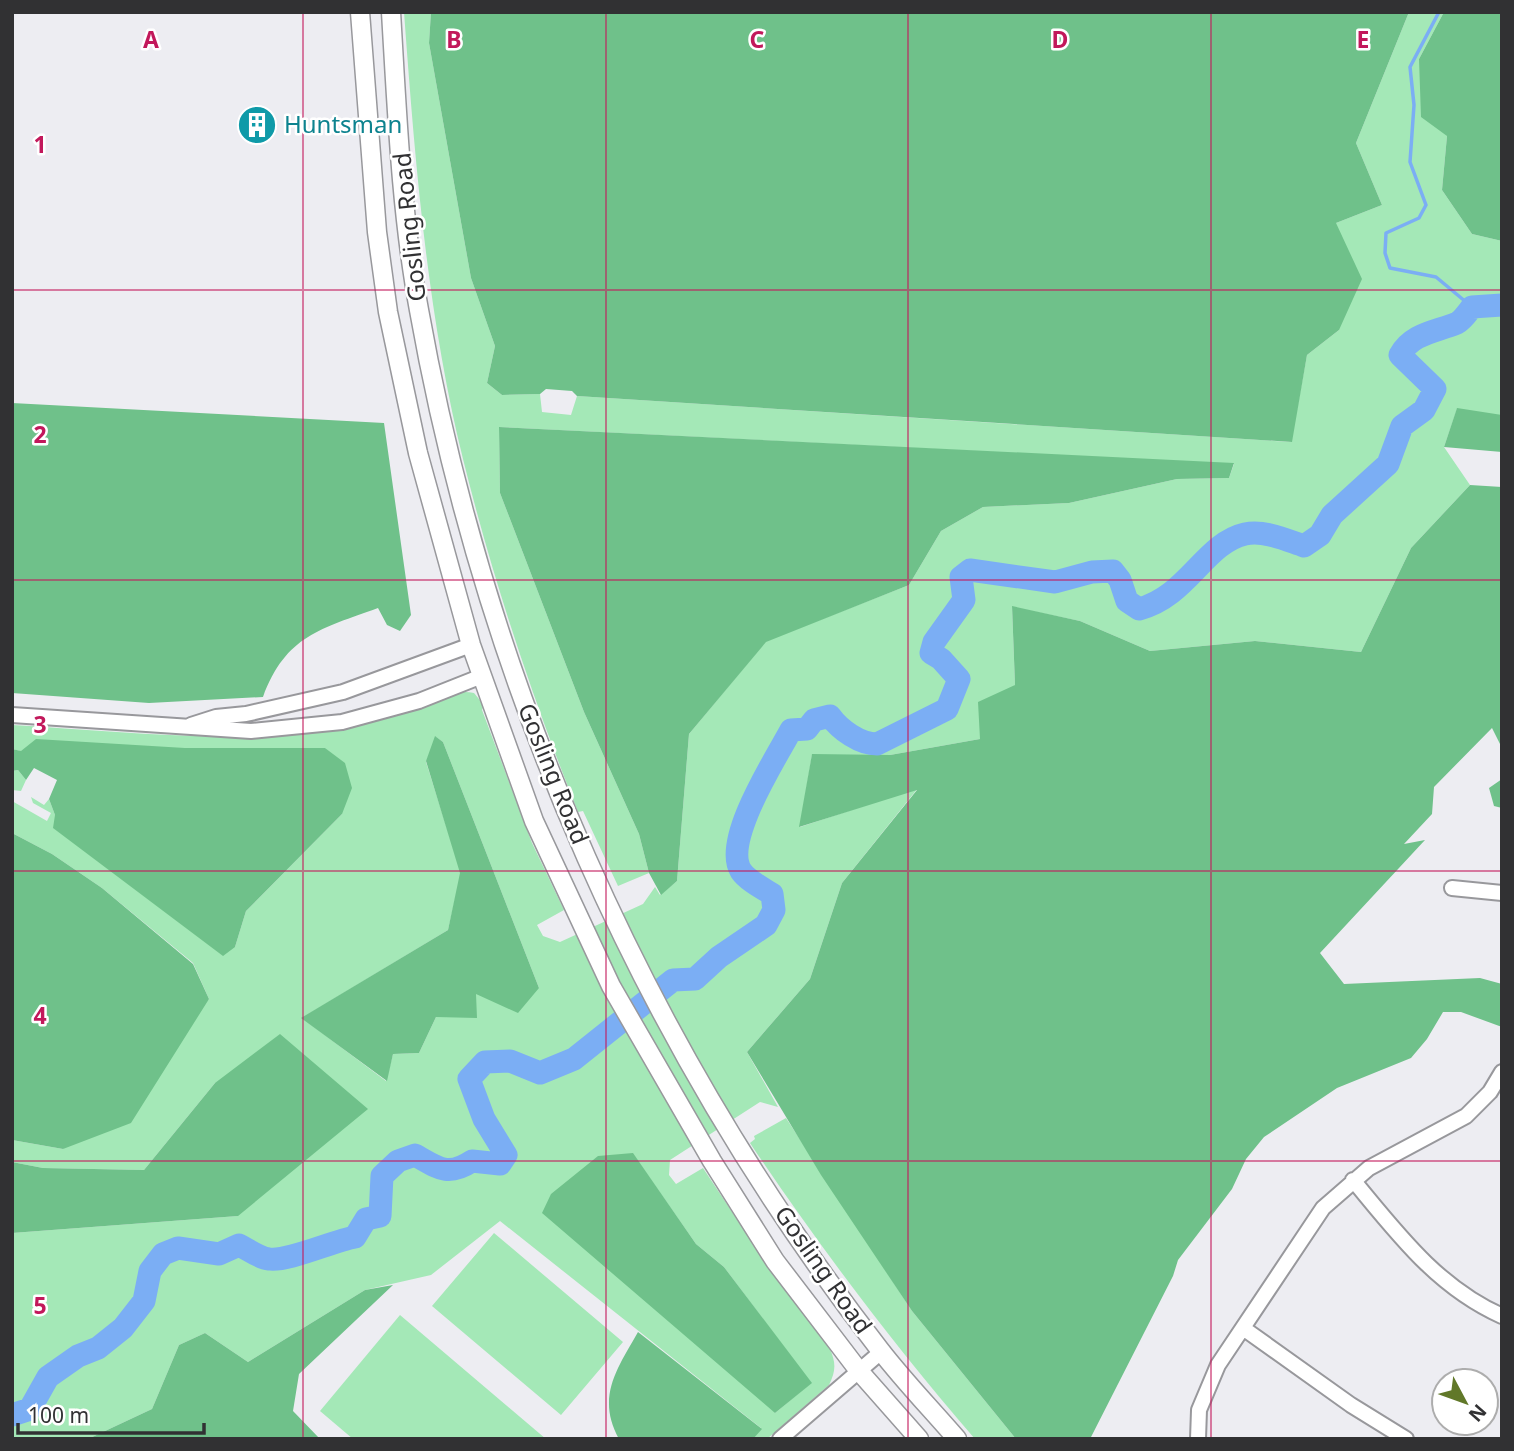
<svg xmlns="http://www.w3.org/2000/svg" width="1514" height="1451" font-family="'Noto Sans',sans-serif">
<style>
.green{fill:#a4e8b7;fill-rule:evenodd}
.forest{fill:#6fc18a}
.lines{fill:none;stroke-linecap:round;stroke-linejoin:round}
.stream{stroke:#7baef4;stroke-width:3.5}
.river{stroke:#7baef4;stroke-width:23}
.minor-casing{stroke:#98989c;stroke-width:18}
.major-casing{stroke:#98989c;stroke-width:21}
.minor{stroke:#fff;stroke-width:14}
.major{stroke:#fff;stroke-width:18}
.grid{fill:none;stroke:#c2185b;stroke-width:2;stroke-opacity:0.55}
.labels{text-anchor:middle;stroke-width:5;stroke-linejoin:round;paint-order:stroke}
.culture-label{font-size:24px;fill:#0d838f;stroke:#fff;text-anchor:start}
.street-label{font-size:24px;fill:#313133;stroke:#fff}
.grid-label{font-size:23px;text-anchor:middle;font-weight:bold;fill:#c2185b;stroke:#fff;stroke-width:5;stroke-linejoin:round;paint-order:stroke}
</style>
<rect width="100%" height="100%" fill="#ededf2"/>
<path class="green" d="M404,12H431L429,43L471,278L495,346L487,383L502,395L540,394L542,412L571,415L577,396L1291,442L1307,355L1339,330L1336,223L1382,205L1356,143L1409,12H1444L1419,59L1447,136L1442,190L1472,234L1502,241L1501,417L1457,409L1444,447L1470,485L1411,548L1361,652L1255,641L1150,651L1080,621L1012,607L1015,685L980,739L890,755H812L800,827L918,788L842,883L810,979L747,1052L778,1107L760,1102L670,1160L669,1175L676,1184L703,1168L752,1242L830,1349C836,1363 836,1371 829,1385L767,1439H753L761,1428L500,1221L431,1275L365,1290L248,1362L205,1333L179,1345L152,1409L88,1439H12V1233L238,1216L215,1083L144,1170L43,1168L12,1162V1140L63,1149L209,999L193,963L102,888L52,854L12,833V801L47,821L51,813L33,803L31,797L44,805L49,799L55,815L235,947L246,911L342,814L325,748L20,751L12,749V725C121,731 233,746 341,727C358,724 376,720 393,715C416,708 450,687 474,693L484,705L482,710L532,843L564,910L537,925L543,936L560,942L643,904L655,887L660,895L677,881L689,734L766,641L909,585L941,531L983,507L1069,503L1177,479L1229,478L1234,464L499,427L500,493L584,712L639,834L649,873L618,886L583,811L578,812C532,697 493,580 463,459C427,313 415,162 404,12ZM436,737L443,742L539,988L476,994L436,1017L419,1053L393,1054L386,1081L302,1018L448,930L461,873L426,762ZM633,1154L696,1244L724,1267L811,1383L775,1413Z
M18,770L26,780L21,791L12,790V771Z
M786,1118L912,1311L1016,1439H975C893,1344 819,1246 750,1143L755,1139L754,1136Z
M494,1233L623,1342L561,1415L432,1306Z
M400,1315L546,1439H353L320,1411Z"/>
<path class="forest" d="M431,12H1409L1356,143L1382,205L1336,223L1362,279L1339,330L1307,355L1292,442L577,396L572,391L546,389L540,394L502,395L487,383L495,346L471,278L429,43Z
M1444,12H1502V241L1472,234L1442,190L1447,136L1421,117L1419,59Z
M12,403L384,423L411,615L400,631L387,625L378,608C321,629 286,635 263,697L149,703L12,693Z
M1457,408L1502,415V452L1444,447Z
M499,427L1234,463L1229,478L1177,479L1069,503L983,507L941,531L909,585L766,642L689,734L677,881L661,895L649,873L639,834L584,712L500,493Z
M1470,485L1502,487V748L1492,728L1434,787L1432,814L1404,844L1425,840L1320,953L1344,984L1480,978L1502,984V1027L1461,1012H1443L1427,1039L1411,1058L1337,1088L1264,1137L1246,1159L1232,1189L1178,1260L1173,1276L1090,1439H1016L912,1311L821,1175L747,1052L810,979L842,883L917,790L799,827L812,754L890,755L980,739L978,702L1015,685L1012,606L1080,621L1150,651L1255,641L1361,652L1411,548Z
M435,736L443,742L539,988L518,1013L476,994L477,1018L436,1017L419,1053L393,1054L387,1081L301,1018L448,930L460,873L426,761Z
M36,739L185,748H325L345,763L352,788L342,814L246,911L235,947L223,956L53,828L55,815L49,799L57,780L34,768L26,780L18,770L12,771V749L21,751Z
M1502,779V808L1494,806L1489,788Z
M12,833L52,854L102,888L193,964L209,999L131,1123L63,1149L12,1140Z
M280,1034L368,1109L238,1216L12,1233V1162L43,1168L144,1170L215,1083Z
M633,1153L696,1244L724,1267L812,1383L775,1413L542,1213L551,1194L598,1156Z
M393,1285L299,1374L293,1411L320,1439H88L152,1409L179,1345L205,1333L248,1362L365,1290Z
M638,1332L762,1429L753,1439H619C596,1397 617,1369 638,1332Z"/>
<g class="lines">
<path class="stream" d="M1439,12L1410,67L1414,105L1410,162L1426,205L1419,218L1386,233L1385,253L1390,268L1436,277L1472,307"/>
<path class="river" d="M12,1415L30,1409L48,1377L78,1356L98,1348L123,1328L144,1301L150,1271L163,1254L178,1248L219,1254L239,1245C247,1249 259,1258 269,1259C287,1262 333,1241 355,1237L366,1219L380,1216L382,1176L398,1161L415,1155C438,1168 448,1177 472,1161L500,1164L506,1155L484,1119L469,1079L485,1062L510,1061L540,1073L574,1059L673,980L695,979L719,957L766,925L774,910L772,894C762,888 747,880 741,871C722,841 776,758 791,730L807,729L814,720L830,716C840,730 860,744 877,744L947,709L959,679L941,659L931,653L934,642L964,600L961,577L970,570L1055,582L1092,572L1113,571L1120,580L1127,601L1139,609C1187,597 1205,543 1245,534C1265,530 1286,540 1304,546L1320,535L1332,515L1388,464L1402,426L1424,410L1435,389L1400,355C1412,333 1436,332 1457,323C1463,320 1468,312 1472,307L1502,305"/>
<g class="minor-casing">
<path id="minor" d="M12,715L251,731L342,722L419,701L482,676
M191,725L216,717L246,714L343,692L471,645
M1452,888L1502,893
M1353,1180C1397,1233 1437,1287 1502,1316
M1243,1328L1351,1405L1406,1439
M780,1439L881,1352
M1198,1439L1199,1410L1218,1365L1323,1208L1369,1168L1466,1116L1490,1092L1502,1072"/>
</g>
<g class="major-casing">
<path id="major" d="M360,12L377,232L388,312L418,453L471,645L534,821L611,986L712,1161L775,1261L859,1371L919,1439
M391,12C397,111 401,213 419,310C486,686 645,1048 880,1350C904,1381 931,1409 957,1439"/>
</g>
<use href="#minor" class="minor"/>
<use href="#major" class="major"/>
</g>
<path class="grid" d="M303,12V1439M606,12V1439M908,12V1439M1211,12V1439M12,290H1502M12,580H1502M12,871H1502M12,1161H1502"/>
<defs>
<g id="building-disc" transform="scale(2.0125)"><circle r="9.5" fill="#0f9aa8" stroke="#fff"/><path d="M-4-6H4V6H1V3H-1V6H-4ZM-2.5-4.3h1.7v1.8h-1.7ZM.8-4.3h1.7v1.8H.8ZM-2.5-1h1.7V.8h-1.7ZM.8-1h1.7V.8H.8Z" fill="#fff"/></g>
</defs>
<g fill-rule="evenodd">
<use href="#building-disc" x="257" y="125"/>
</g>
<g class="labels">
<g class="culture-label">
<text x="284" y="133">Huntsman</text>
</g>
<g class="street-label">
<text transform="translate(410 227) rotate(-96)" y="8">Gosling Road</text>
<text transform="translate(553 774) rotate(68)" y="8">Gosling Road</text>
<text transform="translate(823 1270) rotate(55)" y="8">Gosling Road</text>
</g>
</g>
<g class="grid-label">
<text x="151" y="48">A</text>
<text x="454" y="48">B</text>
<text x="757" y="48">C</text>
<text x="1060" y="48">D</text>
<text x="1363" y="48">E</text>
<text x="40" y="153">1</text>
<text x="40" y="443">2</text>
<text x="40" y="733">3</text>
<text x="40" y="1024">4</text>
<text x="40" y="1314">5</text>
</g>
<rect width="1514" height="1451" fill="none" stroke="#313133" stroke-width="28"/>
<g transform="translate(1465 1402) rotate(131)"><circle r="33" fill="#ffffff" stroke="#adadad" stroke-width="2"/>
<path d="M0-5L12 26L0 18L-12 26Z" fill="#617829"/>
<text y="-10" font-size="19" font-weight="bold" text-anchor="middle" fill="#313133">N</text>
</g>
<path d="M18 1423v10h186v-10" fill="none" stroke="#313133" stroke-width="3.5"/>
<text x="28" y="1423" font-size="21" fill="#313133" stroke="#ffffff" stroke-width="5" paint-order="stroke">100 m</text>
</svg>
